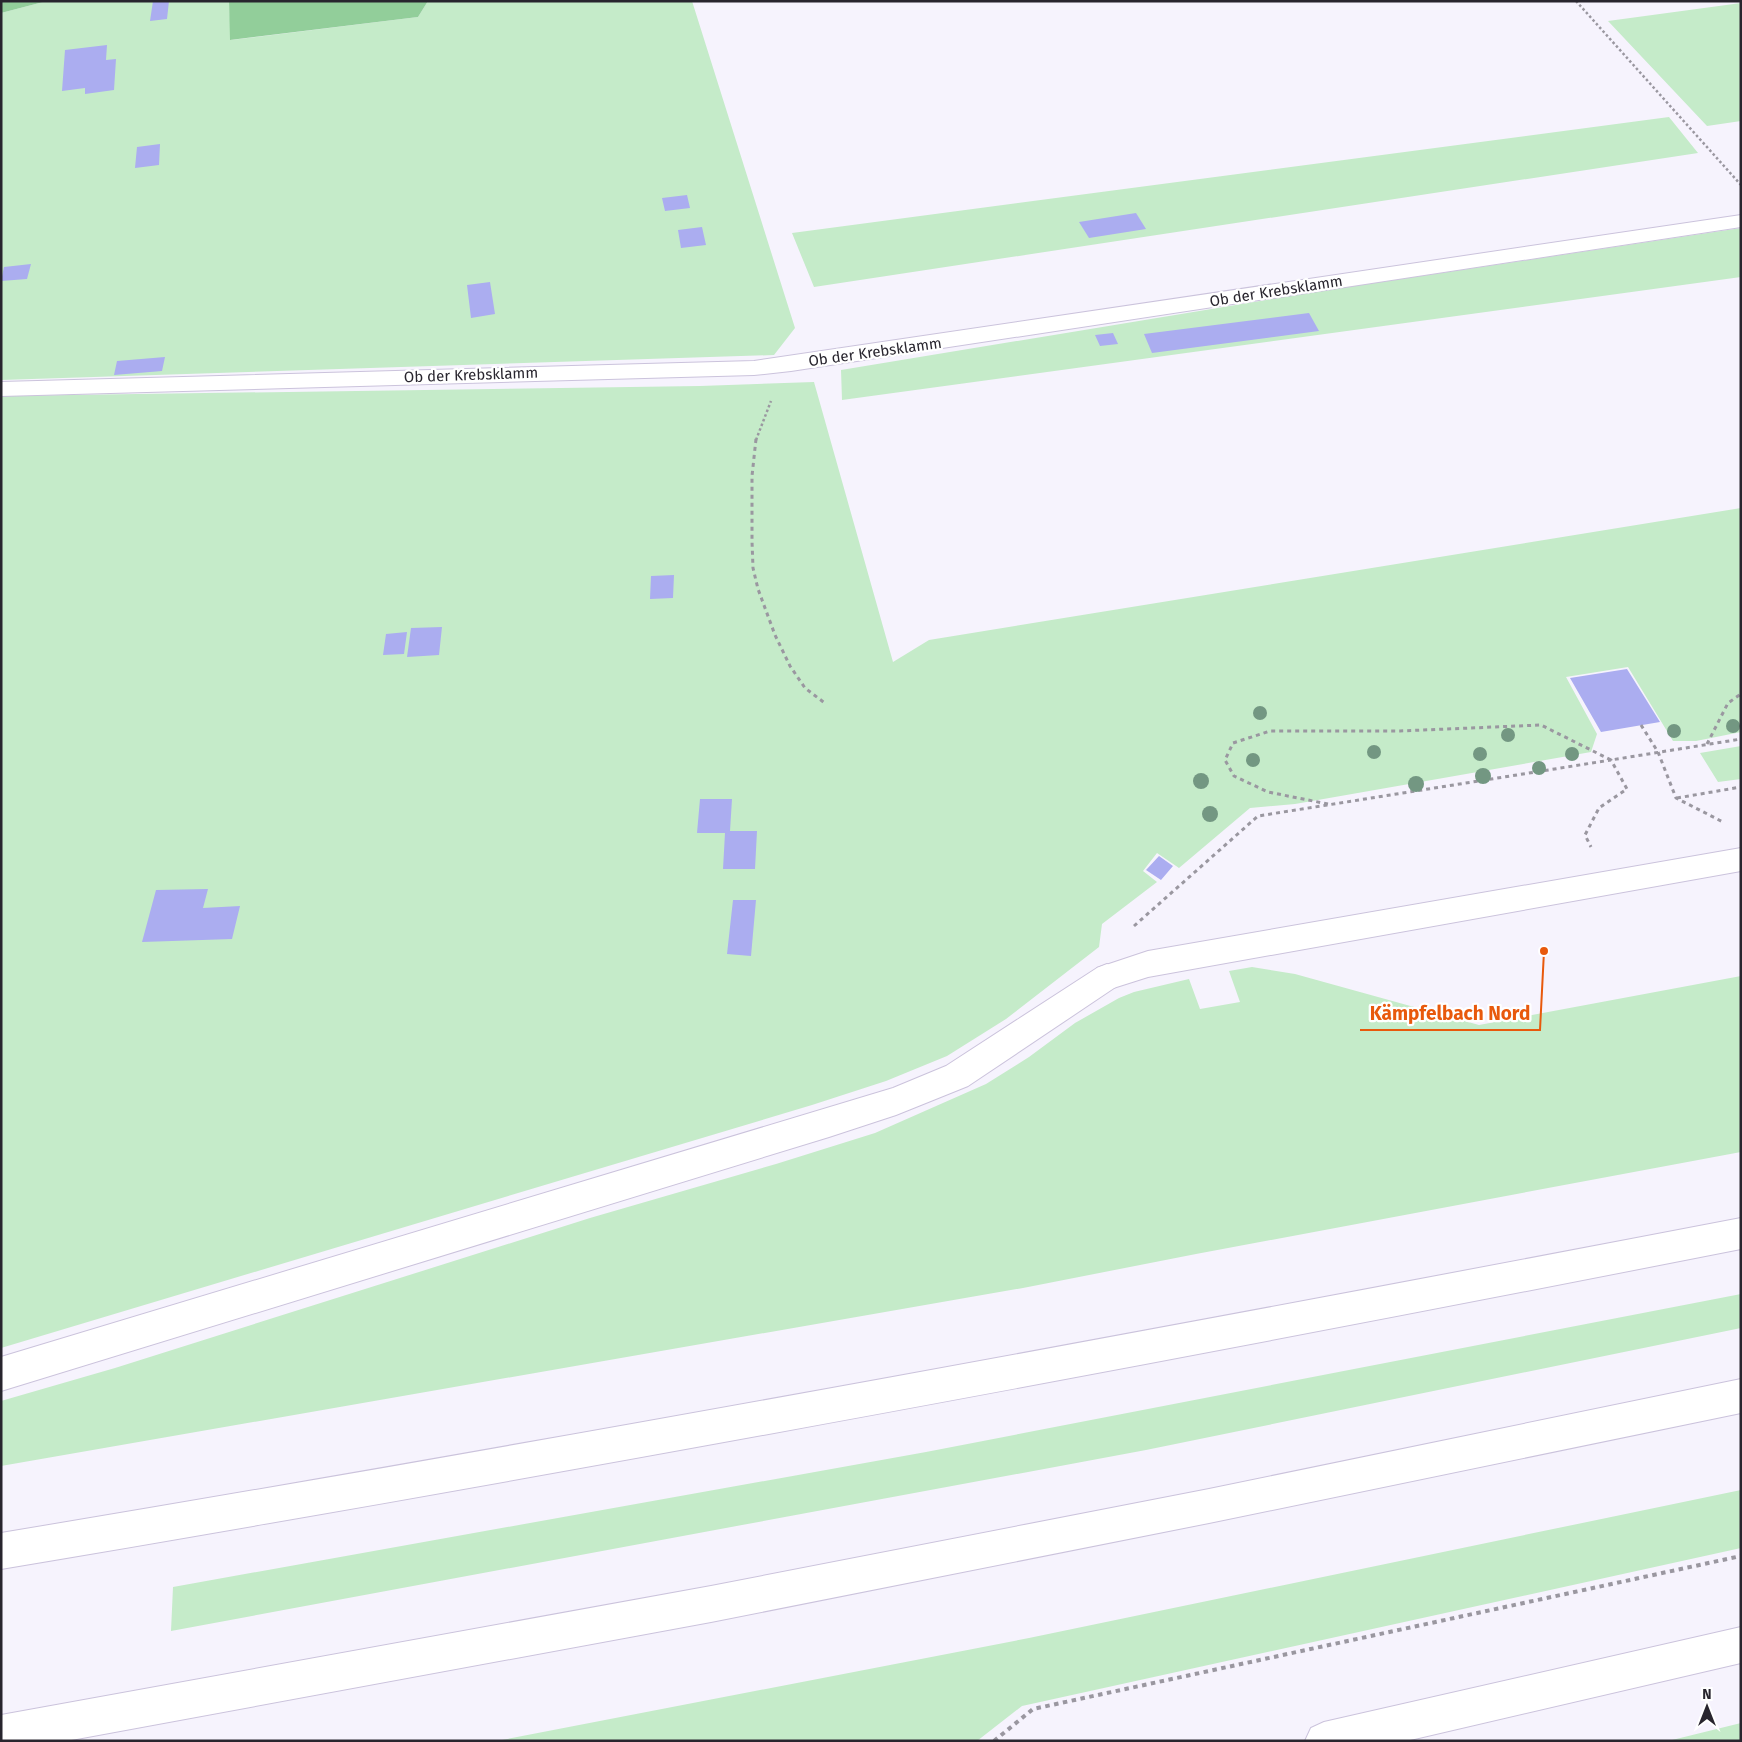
<svg xmlns="http://www.w3.org/2000/svg" width="1742" height="1742" font-family="'Fira Sans',sans-serif">
<style>
.green{fill:#c5ebc9}
.forest{fill:#92ce9a}
.building{fill:#abadf0}
.lines{fill:none;stroke-linecap:round;stroke-linejoin:round}
.lane-casing{stroke:#cbc3dc;stroke-width:2}
.highway-casing{stroke:#cbc3dc;stroke-width:2}
.path-far2{stroke:#9a97a0;stroke-width:2.5;stroke-dasharray:2.5 2.5;stroke-linecap:butt}
.path-far1{stroke:#9a97a0;stroke-width:3;stroke-dasharray:4 4;stroke-linecap:butt}
.path{stroke:#9a97a0;stroke-width:4;stroke-dasharray:4.5 4.5;stroke-linecap:butt}
.lane{fill:#fff;fill-rule:evenodd}
.highway{fill:#fff;fill-rule:evenodd}
.tree{fill:#739782}
.labels{text-anchor:middle;stroke-width:4.5;stroke-linejoin:round;paint-order:stroke}
.far-street-label{font-size:15px;fill:#28252e;stroke:#fff}
.leader{fill:none;stroke:#e8590c;stroke-width:2}
.callout-dot{fill:#e8590c;stroke:#fff;stroke-width:2}
.callout-label{font-size:19px;text-anchor:middle;font-weight:bold;fill:#e8590c;stroke:#fff;stroke-width:4.5;stroke-linejoin:round;paint-order:stroke}
</style>
<rect width="100%" height="100%" fill="#f6f3fd"/>
<path class="green" d="M47,1H229L231,40L418,17L428,1H692L795,328L774,355L1,380V13Z
M1741,3V121L1707,126L1608,21Z
M1669,117L1698,153L814,287L792,233Z
M1741,228V277L842,400L841,370L1320,291Z
M814,382L893,662L929,640L1741,508V732L1696,741H1673L1628,667L1566,677L1597,734L1591,752L1295,804L1250,808L1179,868L1157,853L1143,871L1157,882L1102,924L1099,947L1006,1019L947,1056L886,1081L812,1105L1,1348V396L700,386Z
M1741,746V779L1718,782L1700,753Z
M1252,967L1295,974L1479,1025L1741,976V1152L1196,1254L1023,1288L1,1466V1401L115,1368L590,1218L776,1164L875,1133L986,1084L1029,1057L1075,1023L1119,998L1134,992L1189,979L1200,1009L1240,1002L1229,971Z
M1741,1294V1328L1146,1450L171,1631L173,1587L926,1452Z
M1741,1490V1548L1022,1706L977,1741H497L1029,1638Z
M1741,1723V1741H1668Z"/>
<path class="forest" d="M1,1H47L1,13Z
M229,1H428L418,17L230,40Z"/>
<path class="building" d="M153,1H169L167,19L150,21Z
M107,45L106,60L116,59L114,90L85,94V88L62,91L65,50Z
M160,144L159,165L135,168L137,147Z
M687,195L690,208L665,211L662,198Z
M1136,213L1146,229L1089,238L1079,222Z
M702,227L706,245L681,248L678,230Z
M31,264L27,279L1,281L4,267Z
M490,282L495,314L471,318L467,285Z
M1309,313L1319,331L1152,353L1144,334Z
M1113,333L1118,344L1100,346L1095,335Z
M165,357L162,371L114,375L117,361Z
M674,575L673,598L650,599L651,576Z
M442,627L439,655L407,657L411,628Z
M407,632L404,654L383,655L386,634Z
M1627,669L1660,722L1601,732L1570,678Z
M700,799H732L730,831H757L755,869H723L725,833H697Z
M1159,856L1173,866L1161,880L1146,870Z
M208,889L203,908L240,906L232,939L142,942L156,890Z
M733,900H756L751,956L727,954Z"/>
<g class="lines">
<g class="lane-casing">
<path id="lane" d="M1741,215V227L791,371L754,375L1,396V382L754,361Z
M1741,848V871L1148,977L1107,990L1097,986L1093,977L1097,968L1148,951Z
M1741,1627V1663L1406,1741H1305L1311,1728L1324,1722Z"/>
</g>
<g class="highway-casing">
<path id="highway" d="M1107,964L1117,968L1121,977L1117,986L968,1086L896,1115L829,1137L1,1391V1357L893,1088L946,1066L1097,968Z
M1741,1218V1249C1162,1363 583,1471 1,1569V1533C583,1436 1162,1329 1741,1218Z
M1741,1379V1413L1209,1523L711,1622L66,1741H1V1715L711,1586L1209,1489Z"/>
</g>
<path class="path-far2" d="M1576,1L1741,185
M756,440L771,401"/>
<path class="path-far1" d="M756,439L752,476V541L753,568L758,589L775,635L790,666L805,688L826,704
M1641,725L1658,752L1676,798L1723,822
M1707,744L1728,703L1741,694
M1677,798L1741,787
M1328,804L1268,792L1234,776L1225,760L1233,743L1270,731H1400L1541,725L1611,760L1741,739
M1134,926L1258,816L1611,760L1627,789L1599,808L1585,835L1591,847"/>
<path class="path" d="M994,1741L1033,1709L1741,1556"/>
<use href="#lane" class="lane"/>
<use href="#highway" class="highway"/>
</g>
<g class="tree">
<circle cx="1260" cy="713" r="7"/>
<circle cx="1733" cy="726" r="7"/>
<circle cx="1674" cy="731" r="7"/>
<circle cx="1508" cy="735" r="7"/>
<circle cx="1374" cy="752" r="7"/>
<circle cx="1480" cy="754" r="7"/>
<circle cx="1572" cy="754" r="7"/>
<circle cx="1253" cy="760" r="7"/>
<circle cx="1539" cy="768" r="7"/>
<circle cx="1483" cy="776" r="8"/>
<circle cx="1201" cy="781" r="8"/>
<circle cx="1416" cy="784" r="8"/>
<circle cx="1210" cy="814" r="8"/>
</g>
<g class="labels">
<g class="far-street-label">
<text transform="translate(1276 291) rotate(-9)" y="5">Ob der Krebsklamm</text>
<text transform="translate(875 352) rotate(-8)" y="5">Ob der Krebsklamm</text>
<text transform="translate(471 375) rotate(-2)" y="5">Ob der Krebsklamm</text>
</g>
</g>
<path class="leader" d="M1544 951L1540 1030H1360"/>
<circle class="callout-dot" cx="1544" cy="951" r="5"/>
<g class="callout-label">
<text x="1450" y="1020">Kämpfelbach Nord</text>
</g>
<rect width="1742" height="1742" fill="none" stroke="#28252e" stroke-width="5"/>
<g transform="translate(1707 1707)" stroke="#ffffff" stroke-width="4" paint-order="stroke">
<path d="M0-4L9 19L0 12L-9 19Z" fill="#28252e"/>
<text y="-8" font-size="14" font-weight="bold" text-anchor="middle" fill="#28252e">N</text>
</g>
</svg>
